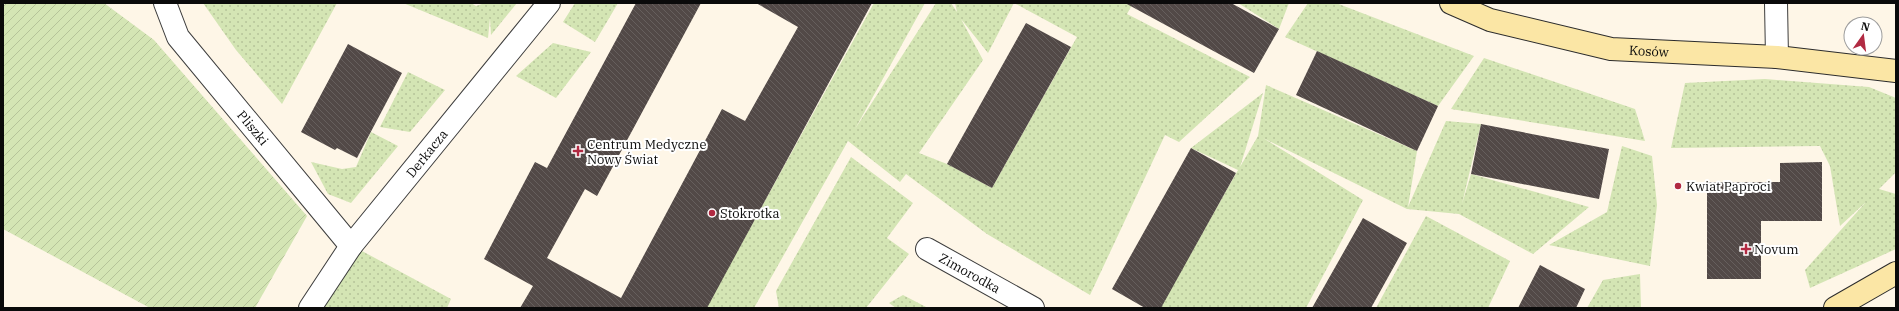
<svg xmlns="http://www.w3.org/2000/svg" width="1899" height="311" font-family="'IBM Plex Serif',serif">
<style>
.grass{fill:url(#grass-dots)}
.garden{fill:url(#garden-furrows)}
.building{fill:url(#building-back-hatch)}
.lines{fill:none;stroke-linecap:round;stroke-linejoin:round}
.street-casing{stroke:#3d3d3d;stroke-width:24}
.secondary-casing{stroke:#2c2c2c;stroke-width:24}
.street{stroke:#fff;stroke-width:22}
.secondary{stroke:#fbe6a5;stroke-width:22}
.poi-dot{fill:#b12a42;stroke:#fff;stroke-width:1.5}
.labels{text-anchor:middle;stroke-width:4;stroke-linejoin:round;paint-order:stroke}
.street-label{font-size:13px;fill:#0a0a0a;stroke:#fff}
.poi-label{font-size:13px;fill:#0a0a0a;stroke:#fff;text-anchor:start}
</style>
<defs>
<pattern id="grass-dots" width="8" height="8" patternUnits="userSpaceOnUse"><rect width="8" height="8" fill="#d4e5b4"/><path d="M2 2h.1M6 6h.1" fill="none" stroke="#b5c399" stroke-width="1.8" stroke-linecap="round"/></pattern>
<pattern id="garden-furrows" width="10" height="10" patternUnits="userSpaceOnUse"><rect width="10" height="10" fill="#d4e5b4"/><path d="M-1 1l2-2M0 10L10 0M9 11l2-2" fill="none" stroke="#b5c399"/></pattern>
<pattern id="building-back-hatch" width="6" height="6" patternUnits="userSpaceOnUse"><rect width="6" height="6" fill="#524947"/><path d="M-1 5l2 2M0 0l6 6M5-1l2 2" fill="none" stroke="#665f5d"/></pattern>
</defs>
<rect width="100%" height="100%" fill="#fef6e7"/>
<path class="grass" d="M203,3H337L282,104L236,50Z
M403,3H471L476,6L485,3H517L491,35L490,18L488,38Z
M575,3H618L595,42L563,22Z
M874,3H925L855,129L936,3H951L957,12L955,3H1014L988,53L961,19L983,60L919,153L947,164L992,188L1077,37L1014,3H1133L1127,14L1250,77L1179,142L1165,135L1090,295L987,234L906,174L900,182L848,141L754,308H706Z
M1238,3H1289L1279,29Z
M1308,3H1336L1474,56L1438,106L1285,37Z
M553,43L591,52L556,98L516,76Z
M1484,58L1635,109L1645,141L1451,109Z
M408,72L445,90L410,132L380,127Z
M1765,79L1869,87L1896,98V172L1879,189L1896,194V249L1810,288L1805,270L1866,202L1840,226L1830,166L1820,146L1671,148L1685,83Z
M1266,85L1417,151L1408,207L1446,121L1481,124L1462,204L1471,174L1589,207L1533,254L1459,214L1407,209L1263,138L1363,200L1306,308H1160L1238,170L1191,148L1263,93L1240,167L1258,136Z
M371,132L398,146L351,203L328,194L311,162L342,169L356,167Z
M1622,146L1652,156L1657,205L1650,266L1549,245L1607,212Z
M851,157L913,203L887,238L909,254L866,308H779L776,291Z
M1426,216L1510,261L1488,308H1376Z
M362,251L451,299L447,308H313Z
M1640,274L1641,308H1587L1603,280Z
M903,295L928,308H896L889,303Z"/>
<path class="garden" d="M5,3H104L154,40L307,216L255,308H150L3,229V7Z"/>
<path class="building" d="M636,3H701L597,196L585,189L547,258L621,298L722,109L745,121L798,27L756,3H872L707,308H520L533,286L484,259L535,162L547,168Z
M1125,3H1231L1279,29L1254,73Z
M1026,23L1071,47L992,188L947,164Z
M348,44L402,73L357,158L337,148L335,150L301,132Z
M1317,51L1438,106L1417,151L1296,95Z
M1481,124L1609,149L1599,199L1471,174Z
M1191,148L1236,173L1161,308H1145L1112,289Z
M1822,162V221H1761V279H1707V182H1780V163Z
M1363,218L1407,243L1371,308H1312Z
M1540,265L1585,289L1576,308H1518Z"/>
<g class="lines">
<g class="street-casing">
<g id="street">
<path id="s1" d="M165,3L178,37L351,246"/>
<path d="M1776,3L1777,57"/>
<path id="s2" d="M927,249L1033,308"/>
<path id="s3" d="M310,308L351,246L549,3"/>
</g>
</g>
<g class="secondary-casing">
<g id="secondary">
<path id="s4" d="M1451,3L1490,20L1611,49L1777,57L1896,71"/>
<path d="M1835,308L1896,273"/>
</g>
</g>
<use href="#street" class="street"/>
<use href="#secondary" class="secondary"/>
</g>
<g class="poi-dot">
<path d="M576 145h4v4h4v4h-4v4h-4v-4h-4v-4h4z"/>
<circle cx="1678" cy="186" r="4"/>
<circle cx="712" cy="213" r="4"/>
<path d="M1744 243h4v4h4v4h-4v4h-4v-4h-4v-4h4z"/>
</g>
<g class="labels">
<g class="street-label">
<text dy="5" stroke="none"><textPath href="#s4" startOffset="205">Kosów</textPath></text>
<text dy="5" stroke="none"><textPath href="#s1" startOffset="154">Pliszki</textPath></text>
<text dy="5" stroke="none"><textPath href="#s3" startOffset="194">Derkacza</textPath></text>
<text dy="5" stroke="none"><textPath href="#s2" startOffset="49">Zimorodka</textPath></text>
</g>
<g class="poi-label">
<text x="587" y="149">Centrum Medyczne<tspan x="587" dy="15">Nowy Świat</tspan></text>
<text x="1686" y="191">Kwiat Paproci</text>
<text x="720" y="218">Stokrotka</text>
<text x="1754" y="254">Novum</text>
</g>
</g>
<rect width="1899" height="311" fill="none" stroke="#0a0a0a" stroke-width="8"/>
<g transform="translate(1863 36) rotate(14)"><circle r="19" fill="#ffffff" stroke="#9d9d9d"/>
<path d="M0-3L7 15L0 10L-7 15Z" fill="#b12a42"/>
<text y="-6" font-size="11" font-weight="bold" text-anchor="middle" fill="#0a0a0a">N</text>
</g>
</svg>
